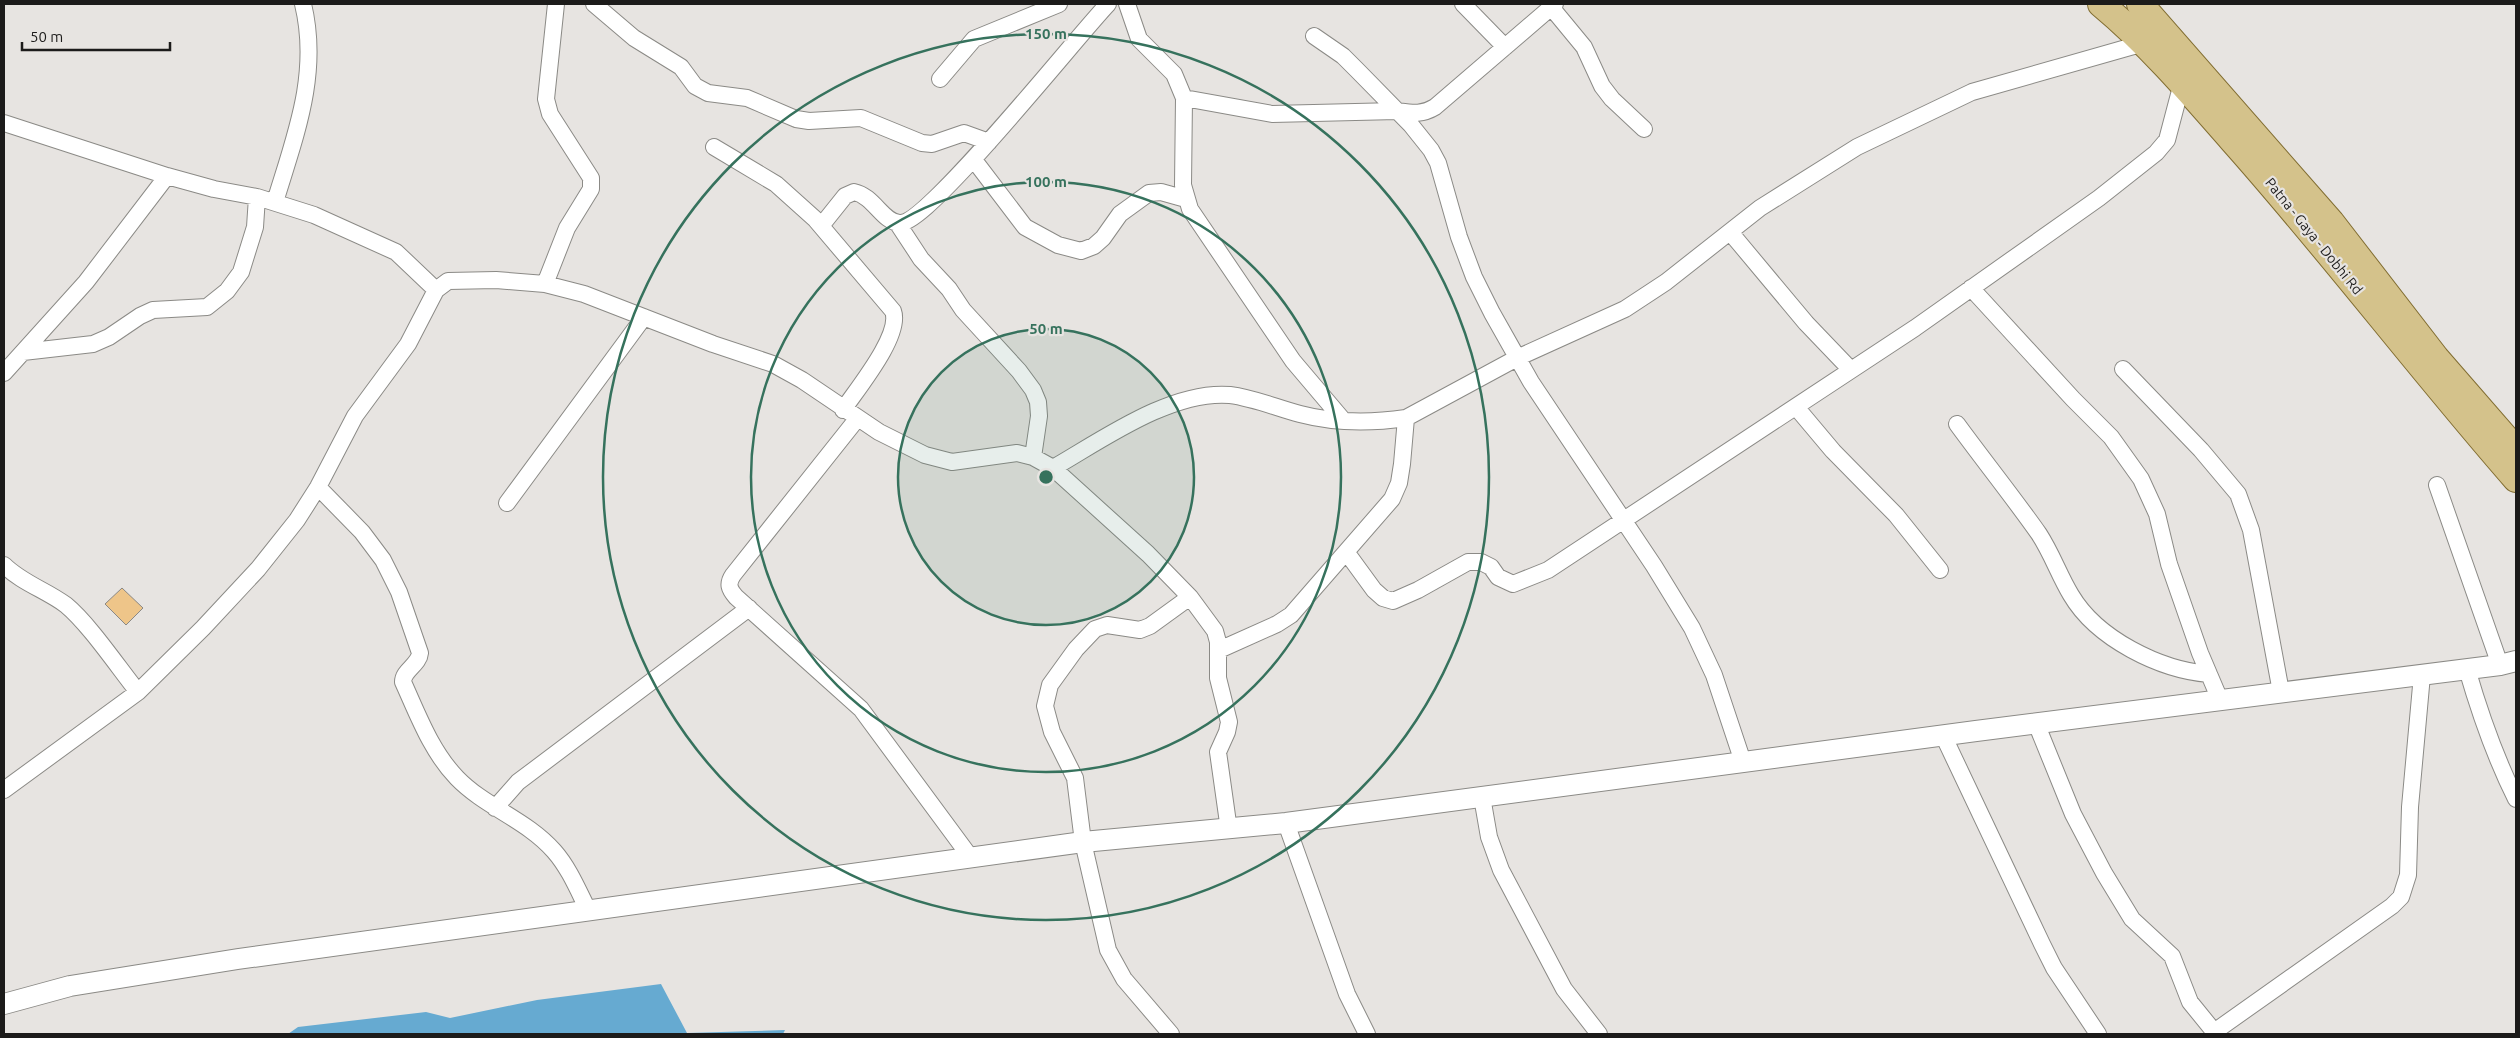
<svg xmlns="http://www.w3.org/2000/svg" width="2520" height="1038" font-family="Ubuntu,sans-serif">
<style>
.water{fill:#66aad1}
.building{fill:#eec589;stroke:#8a8885}
.lines{fill:none;stroke-linecap:round;stroke-linejoin:round}
.minor-casing{stroke:#8b8a86;stroke-width:18}
.tertiary-casing{stroke:#8b8a86;stroke-width:22}
.primary-casing{stroke:#816d31;stroke-width:28}
.minor{stroke:#fff;stroke-width:16}
.tertiary{stroke:#fff;stroke-width:20}
.primary{stroke:#d4c28b;stroke-width:26}
.ring{fill:none;stroke:#36725d;stroke-width:2.5}
.labels{text-anchor:middle;stroke-width:4.5;stroke-linejoin:round;paint-order:stroke}
.street-label{font-size:14px;fill:#1c1b1a;stroke:#e7e4e1}
.centre{fill:#36725d;stroke:#e7e4e1;stroke-width:2.5}
.ring-label{font-size:15px;text-anchor:middle;font-weight:bold;fill:#36725d;stroke:#e7e4e1;stroke-width:4.5;stroke-linejoin:round;paint-order:stroke}
</style>
<rect width="100%" height="100%" fill="#e7e4e1"/>
<path class="water" d="M661,984L687,1033L785,1030L783,1034H288L298,1027L426,1012L450,1018L537,1000Z"/>
<path class="building" d="M122,588L143,608L126,625L105,604Z"/>
<g class="lines">
<g class="minor-casing">
<path id="minor" d="M594,4L634,38L681,67L695,86L708,93L747,98L796,119L809,121L861,118L922,143L932,144L964,133L989,142
M1127,4L1139,39L1174,74L1184,98L1183,185L1190,209L1293,361L1343,420
M1463,4L1505,47
M1551,7L1584,47L1602,86L1612,99L1644,129
M1314,36L1343,56L1357,70L1411,125L1431,150L1438,163L1459,237L1474,277L1492,313L1531,382L1654,566L1692,628L1714,675L1743,762
M940,79L974,39L1059,4
M1184,98L1272,114L1397,111C1412,113 1422,115 1435,107L1555,4
M4,123L167,176L214,189L257,197L314,215L396,252L436,290
M714,147L776,184L815,219L893,311C902,335 857,389 843,410
M974,160L1025,227L1058,245L1081,251L1094,246L1103,238L1120,214L1149,193L1161,192L1186,199
M275,202C295,136 320,74 303,4
M898,224L921,259L949,289L963,310L1019,371L1033,390L1038,402L1039,416L1033,457
M821,226L845,196L854,192C874,196 883,223 900,223C928,224 1078,35 1108,4
M1730,232L1806,323L1851,370
M545,284L567,228L591,189V178L550,114L546,99L556,4
M1971,288L2073,399L2111,437L2141,479L2157,514L2169,564L2200,653L2220,700
M23,352L93,344L109,337L140,316L153,310L207,307L227,291L241,272L255,227L257,197
M2123,369L2201,450L2238,494L2251,530L2281,692
M4,373L86,282L167,176
M1796,407L1833,451L1896,515L1940,570
M857,419L733,575C727,584 729,589 736,597L861,709L971,858
M1957,424C1984,461 2013,497 2039,534C2052,554 2059,575 2071,595C2097,639 2160,670 2209,674
M1053,468C1102,440 1171,390 1230,395C1254,398 1277,408 1300,414C1334,423 1372,423 1406,418L1517,358L1625,309L1666,282L1760,208L1857,147L1972,92L2144,43
M2437,485L2500,665
M318,487L362,532L383,560L399,592L420,653C419,665 403,670 403,682C418,715 431,751 457,778C485,807 527,820 554,851C569,868 578,890 588,910
M507,503L644,317
M1347,553L1374,590L1383,598L1393,601L1418,590L1468,562H1481L1491,567L1498,577L1513,584L1548,570L1915,328L2099,198L2156,153L2167,140L2182,83
M4,565C22,583 46,590 66,605C89,624 118,667 138,692
M1219,650L1277,624L1291,615L1392,499L1399,483L1402,464L1406,418
M2467,669C2480,714 2495,757 2516,799
M2036,723L2073,814L2104,873L2132,919L2172,956L2190,1002L2216,1034
M1943,735L2042,944L2054,968L2098,1034
M4,790L138,692L203,628L258,569L297,520L318,487L355,416L408,344L436,290L448,281L496,280L545,284L584,294L713,344L773,364L802,380L879,432L925,455L952,462L1017,453L1033,457L1053,468L1148,554L1190,597L1215,631L1218,642V678L1229,722L1227,732L1218,752L1229,830
M1482,797L1489,837L1501,870L1564,989L1599,1034
M495,808L518,782L749,608
M1286,823L1347,994L1367,1034
M2214,1032L2392,906L2401,897L2408,875L2410,807L2422,675
M1171,1034L1124,979L1108,950L1083,842L1075,778L1052,732L1045,706L1050,685L1076,649L1095,629L1107,625L1140,630L1150,626L1190,597"/>
</g>
<g class="tertiary-casing">
<path id="tertiary" d="M4,1004L70,986L238,959L1083,842L1286,823L1976,731L2500,665L2516,661"/>
</g>
<g class="primary-casing">
<path id="primary" d="M2101,4C2149,44 2191,93 2232,140C2330,250 2419,368 2516,479
M2140,4L2331,222L2436,358L2516,450"/>
</g>
<use href="#minor" class="minor"/>
<use href="#tertiary" class="tertiary"/>
<use href="#primary" class="primary"/>
</g>
<circle cx="1046" cy="477" r="148" fill="#36725d" fill-opacity=".12"/>
<g class="ring">
<circle cx="1046" cy="477" r="148"/>
<circle cx="1046" cy="477" r="295"/>
<circle cx="1046" cy="477" r="443"/>
</g>
<g class="labels">
<g class="street-label">
<text transform="translate(2314 236) rotate(51)" y="5">Patna - Gaya - Dobhi Rd</text>
</g>
</g>
<circle cx="1046" cy="477" r="8" class="centre"/>
<g class="ring-label">
<text x="1046" y="39">150 m</text>
<text x="1046" y="187">100 m</text>
<text x="1046" y="334">50 m</text>
</g>
<rect width="2520" height="1038" fill="none" stroke="#1c1b1a" stroke-width="10"/>
<path d="M22 42v8h148v-8" fill="none" stroke="#1c1b1a" stroke-width="2.5"/>
<text x="30" y="42" font-size="15" fill="#1c1b1a" stroke="#e7e4e1" stroke-width="4" paint-order="stroke">50 m</text>
</svg>
